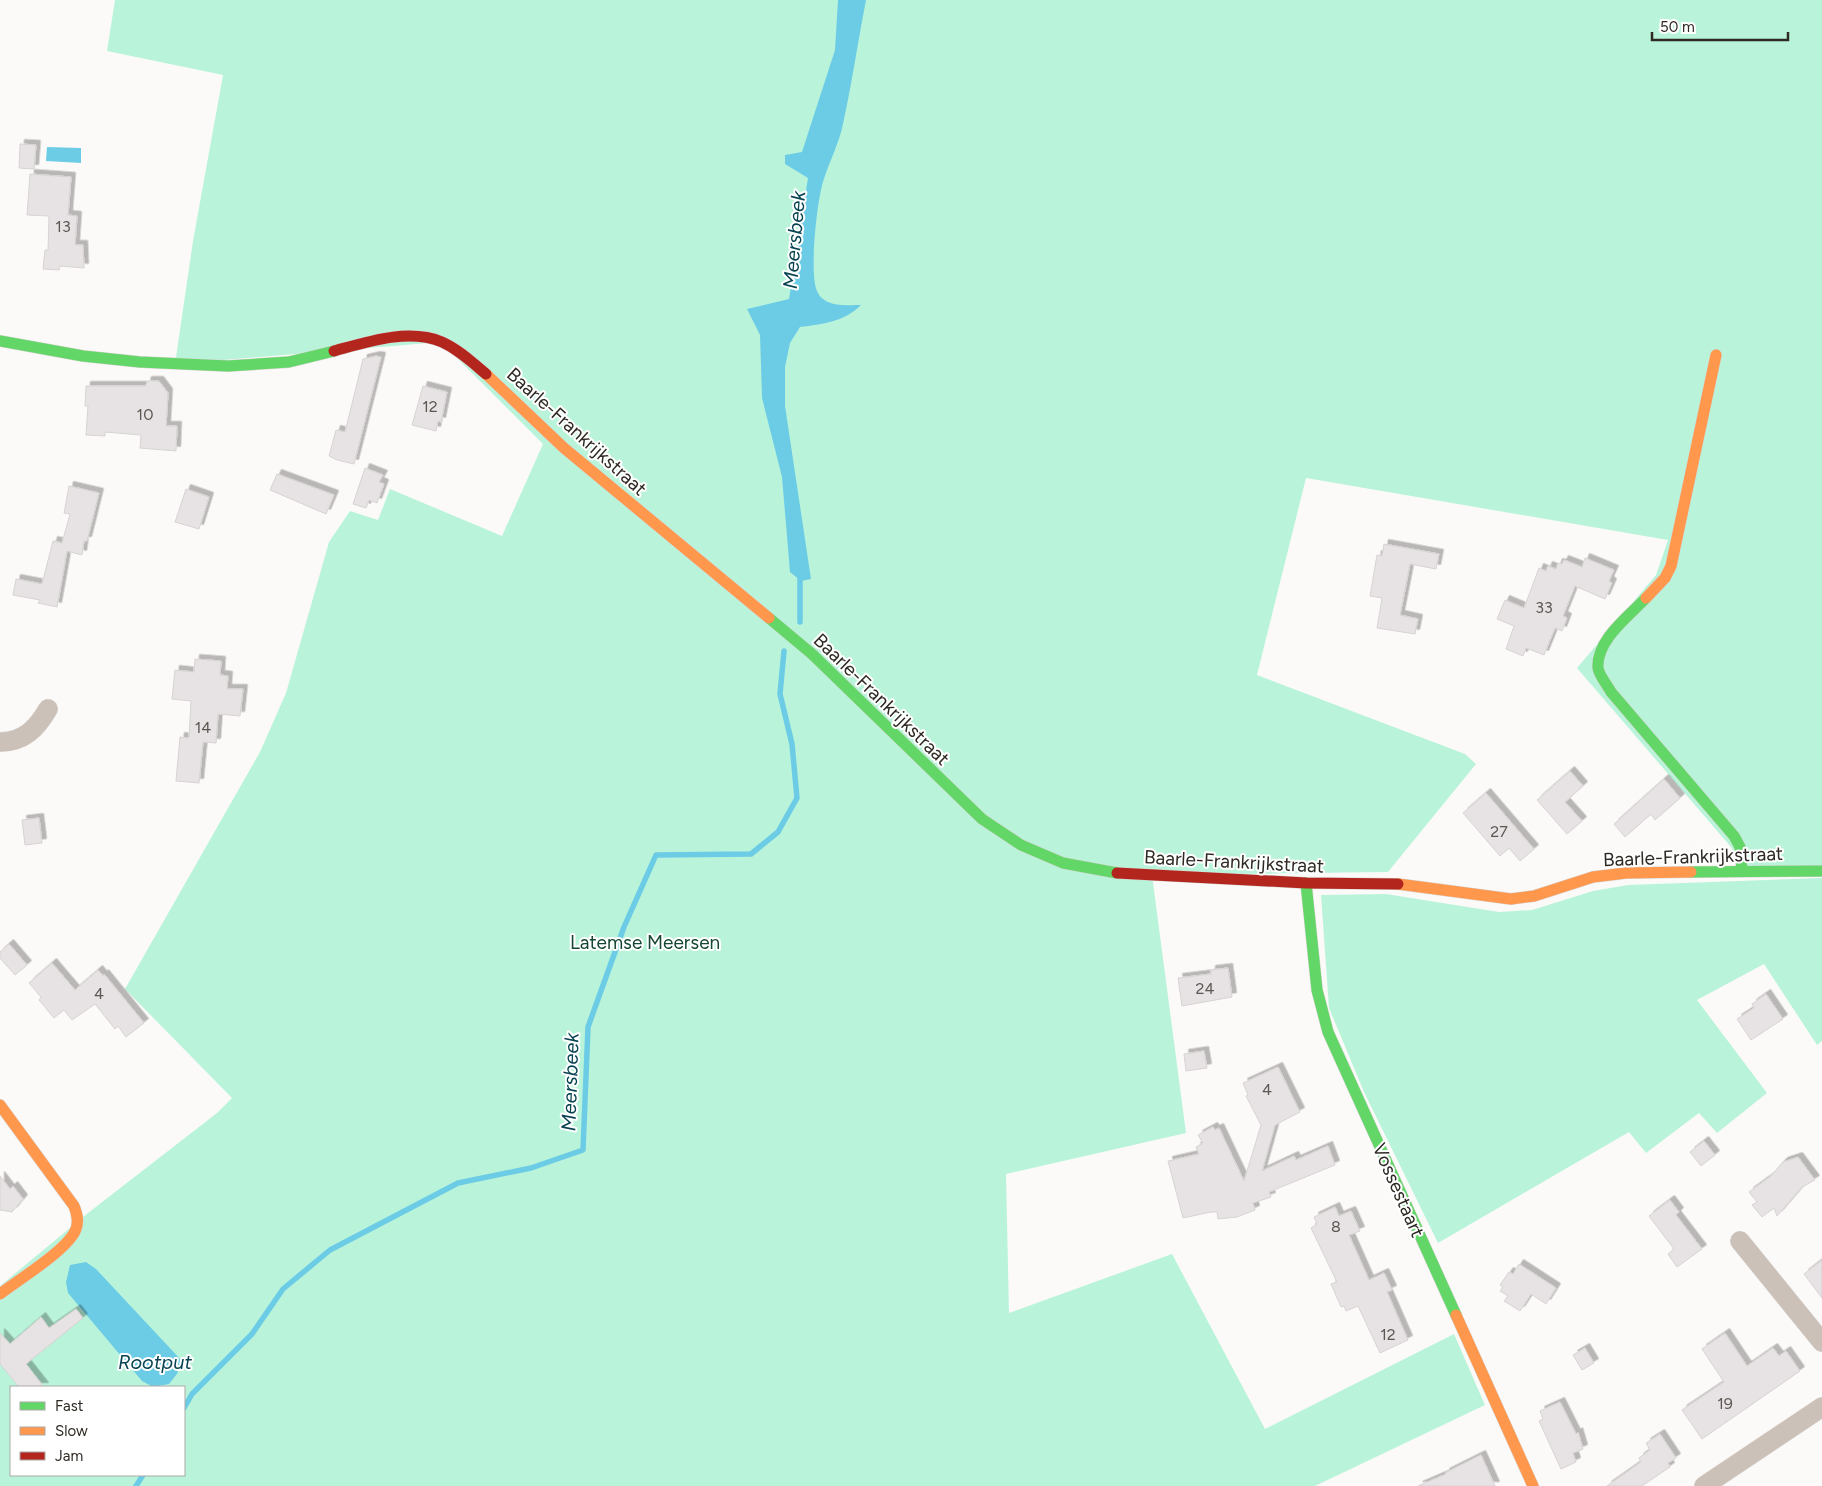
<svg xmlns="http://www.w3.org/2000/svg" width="1822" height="1486" font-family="Figtree,sans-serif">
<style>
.green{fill:#b9f4da;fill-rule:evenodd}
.water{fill:#6ccce6}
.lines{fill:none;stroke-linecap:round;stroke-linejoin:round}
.stream{stroke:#6ccce6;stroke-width:5.5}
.building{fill:#e7e2e3;stroke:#d7d2d3;filter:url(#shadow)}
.street-casing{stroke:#d6d4d2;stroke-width:20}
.fast-casing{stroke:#d6d4d2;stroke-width:12}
.slow-casing{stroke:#d6d4d2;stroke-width:12}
.jam-casing{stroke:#d6d4d2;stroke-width:12}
.street{stroke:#ccc1b8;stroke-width:19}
.fast{stroke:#63d668;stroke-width:11}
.slow{stroke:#ff974d;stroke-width:11}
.jam{stroke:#b3261e;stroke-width:11}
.labels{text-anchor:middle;stroke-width:4;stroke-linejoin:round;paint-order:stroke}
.number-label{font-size:16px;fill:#5c5753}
.street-label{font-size:19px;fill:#2e2923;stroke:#fff}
.park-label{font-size:19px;fill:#154533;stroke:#fff}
.water-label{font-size:20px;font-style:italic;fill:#084352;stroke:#fff}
</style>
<defs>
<filter id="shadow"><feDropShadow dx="4.5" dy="-4.5" stdDeviation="0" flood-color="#0004"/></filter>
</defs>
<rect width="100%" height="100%" fill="#fcfaf8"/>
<path class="green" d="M115,0H1822V866H1742L1731,847L1577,668L1656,575L1668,540L1306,478L1257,675L1465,754L1476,764L1388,872L1152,875L1186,1133L1006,1174L1009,1313L1172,1254L1265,1429L1454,1334L1485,1405L1315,1486H0V1286L88,1213L217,1113L232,1098L125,989L260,752L286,693L329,542L350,511L378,520L390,489L502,536L543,444L441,342L175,364L193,241L223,75L107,51ZM11,1387H184V1475H11Z
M1822,878V1041L1817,1045L1764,964L1697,1000L1767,1093L1717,1133L1699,1113L1646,1153L1629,1132L1438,1243L1364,1092L1329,1008L1321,895L1386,894L1499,912L1532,910L1593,891L1628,885Z"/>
<path class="water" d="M838,0H866C858,41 852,83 843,124C839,144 829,162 823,182C817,201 809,273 817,291C824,308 847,305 861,305C844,322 823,324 800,327L790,343L785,367V406L811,579L801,581L790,572L782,477L762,398L760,335L747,309L789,299L808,178L785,164V155L802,152L835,50Z
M47,147L81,148V163L46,161Z
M86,1262L96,1269L182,1361L177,1374L169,1384L153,1387L142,1381L68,1293L66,1282L70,1265Z"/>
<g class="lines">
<path class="stream" d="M800,622V574
M184,1408L192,1394L252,1334L283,1289L330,1250L458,1183L531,1168L583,1150L588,1027L624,927L656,855L751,854L778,832L797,798L792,744L780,694L784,651
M136,1486L143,1475"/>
</g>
<path class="building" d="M20,144L36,145L34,169L19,168Z
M30,174L71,177L68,215L77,216L75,245H83L84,268L60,266L59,270L43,269L45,250H48L49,216L27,215Z
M376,356L381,357L354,464L337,460L329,456L336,430L345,432L363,359Z
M147,381H159L168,393L166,426H177L176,451L140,448L141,435L105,432V436L86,435L88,406H85L86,386H146Z
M423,386L447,392L441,422L438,421L436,431L412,425Z
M365,468L383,475L379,482L384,484L377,503L369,500L366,508L353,504Z
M277,474L334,495L326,514L270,490Z
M69,486L99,493L87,541H84L82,555L67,551L57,607L38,603L40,600L13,595L16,579L42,584L53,541L62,543L70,514L64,513Z
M186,489L209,497L199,529L175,522Z
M1384,544L1439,554L1436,569L1410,564L1400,615L1418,619L1415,634L1377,628L1382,598L1370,596L1377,555L1382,556Z
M1585,558L1614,570L1609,581L1612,583L1605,599L1575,586L1563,616L1567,618L1562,631L1555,628L1544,655L1526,648L1523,656L1506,649L1514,626L1497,619L1505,600L1524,608L1539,568L1546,571L1548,566L1556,569L1558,563L1562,564L1564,560L1582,567Z
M195,659L221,661L220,675L228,676L227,689H243L240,716L218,714L216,743L203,742L199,783L176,781L180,737L189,738L191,701L172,699L175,670L194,672Z
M1570,771L1583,786L1565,802L1582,821L1567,834L1537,800Z
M1664,779L1680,798L1655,820L1651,814L1625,837L1614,824Z
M1486,793L1534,849L1520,861L1509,848L1500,856L1463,813Z
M39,818L42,843L25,845L22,820Z
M9,944L27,965L15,975L0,958V952Z
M52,963L75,990L98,970L103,976L104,974L144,1023L126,1037L118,1026L115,1029L95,1004L72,1020L64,1010L54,1018L39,1000L41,997L29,983Z
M1228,968L1232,997L1182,1006L1178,978L1211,974V970Z
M1766,994L1783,1019L1751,1040L1737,1019L1754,1008L1752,1004Z
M1204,1051L1207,1068L1186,1071L1184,1054Z
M1278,1067L1300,1112L1275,1125L1262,1171L1294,1156L1296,1160L1328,1146L1335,1165L1269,1192L1271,1197L1253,1203L1255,1210L1237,1217L1218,1219L1217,1212H1211L1183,1218L1168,1161L1199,1154L1196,1147L1203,1143L1198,1135L1213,1127L1215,1130L1219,1128L1244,1181L1261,1125L1246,1096L1248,1095L1243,1083Z
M1704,1141L1715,1155L1701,1166L1690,1152Z
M1798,1157L1815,1180L1802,1187L1777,1216L1774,1208L1762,1217L1752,1205L1757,1202L1749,1192L1771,1176L1783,1162Z
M0,1176L10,1189L13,1186L23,1199L12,1212L0,1210Z
M1670,1200L1679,1212L1676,1215L1702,1249L1677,1267L1668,1254L1674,1249L1649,1216Z
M1335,1207L1339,1216L1351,1211L1360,1231L1349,1235L1369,1280L1384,1273L1392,1290L1387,1292L1408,1340L1380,1353L1358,1306L1346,1311L1344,1306L1341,1307L1331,1284L1337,1282L1311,1228L1317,1224L1314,1217Z
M1822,1260V1298L1804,1274Z
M1519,1264L1556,1288L1546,1304L1531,1294L1520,1311L1504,1301L1508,1296L1500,1291L1503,1287L1500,1285L1509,1272L1513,1274Z
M76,1309L83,1318L26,1364L44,1387H19L0,1364V1333L10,1344L41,1317L49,1328Z
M1725,1333L1747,1366L1773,1348L1779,1356L1786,1351L1800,1371L1702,1439L1682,1410L1724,1382L1702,1349Z
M1585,1348L1594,1363L1582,1370L1573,1355Z
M1560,1402L1576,1434L1578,1432L1583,1449L1573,1453L1576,1462L1561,1469L1539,1421L1543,1419L1540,1411Z
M1660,1434L1676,1458L1668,1463L1670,1467L1642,1486H1607L1641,1462L1639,1458L1650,1450L1646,1443Z
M1481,1455L1495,1486H1418L1446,1474L1445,1473Z"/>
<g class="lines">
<g class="street-casing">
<path id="street" d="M0,742C24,742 37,728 48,709
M1740,1241L1822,1342
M1704,1486L1822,1407"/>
</g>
<g class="fast-casing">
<path id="fast" d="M0,341L83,356L140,362L228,366L289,362L334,351
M1646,598C1629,616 1596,640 1598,668C1599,675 1607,685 1611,692L1734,836L1740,847L1742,871
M769,618L812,654L982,819L1021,845L1063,863L1117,873
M1691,872L1822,871
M1306,883L1317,990L1328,1032L1456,1315"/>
</g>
<g class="slow-casing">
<path id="slow" d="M486,374L564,448L769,618
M1646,598L1665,578L1671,566L1716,355
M1398,884L1511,899L1534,896L1593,877L1626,873L1691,872
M0,1105L74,1206C77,1214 79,1221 76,1229C69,1249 18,1280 0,1294
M1456,1315L1533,1486"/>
</g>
<g class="jam-casing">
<path id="jam" d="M334,351C367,342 408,328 442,342C458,349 473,363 486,374
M1117,873L1306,883L1398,884"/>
</g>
<use href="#street" class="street"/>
<use href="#fast" class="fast"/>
<use href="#slow" class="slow"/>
<use href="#jam" class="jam"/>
</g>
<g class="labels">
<g class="number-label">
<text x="63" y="232">13</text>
<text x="430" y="412">12</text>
<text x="145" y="420">10</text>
<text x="1544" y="613">33</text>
<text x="203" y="733">14</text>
<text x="1499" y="837">27</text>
<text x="1205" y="994">24</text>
<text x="99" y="999">4</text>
<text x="1267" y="1095">4</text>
<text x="1336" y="1232">8</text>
<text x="1388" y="1340">12</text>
<text x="1725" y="1409">19</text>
</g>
<g class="street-label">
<text transform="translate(577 431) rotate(42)" y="7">Baarle-Frankrijkstraat</text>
<text transform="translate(882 699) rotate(44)" y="7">Baarle-Frankrijkstraat</text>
<text transform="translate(1693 856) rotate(-2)" y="7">Baarle-Frankrijkstraat</text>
<text transform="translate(1234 861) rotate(3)" y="7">Baarle-Frankrijkstraat</text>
<text transform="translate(1399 1190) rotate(66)" y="7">Vossestaart</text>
</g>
<g class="park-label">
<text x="645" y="949">Latemse Meersen</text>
</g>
<g class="water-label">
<text transform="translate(794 240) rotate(-85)" y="7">Meersbeek</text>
<text transform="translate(570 1082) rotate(-88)" y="7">Meersbeek</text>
<text x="155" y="1369">Rootput</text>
</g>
</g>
<rect x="10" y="1386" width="175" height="90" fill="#ffffff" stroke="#aba9a7"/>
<rect x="20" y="1402" width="25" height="8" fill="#63d668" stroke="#aba9a7"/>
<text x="55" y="1411" font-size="15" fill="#2e2923">Fast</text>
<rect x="20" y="1427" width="25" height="8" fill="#ff974d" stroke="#aba9a7"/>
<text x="55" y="1436" font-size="15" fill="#2e2923">Slow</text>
<rect x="20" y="1452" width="25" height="8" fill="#b3261e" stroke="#aba9a7"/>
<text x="55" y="1461" font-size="15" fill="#2e2923">Jam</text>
<path d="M1652 32v8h136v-8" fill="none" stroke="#2e2923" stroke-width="2.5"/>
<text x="1660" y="32" font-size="15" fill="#2e2923" stroke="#ffffff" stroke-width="4" paint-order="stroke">50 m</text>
</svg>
